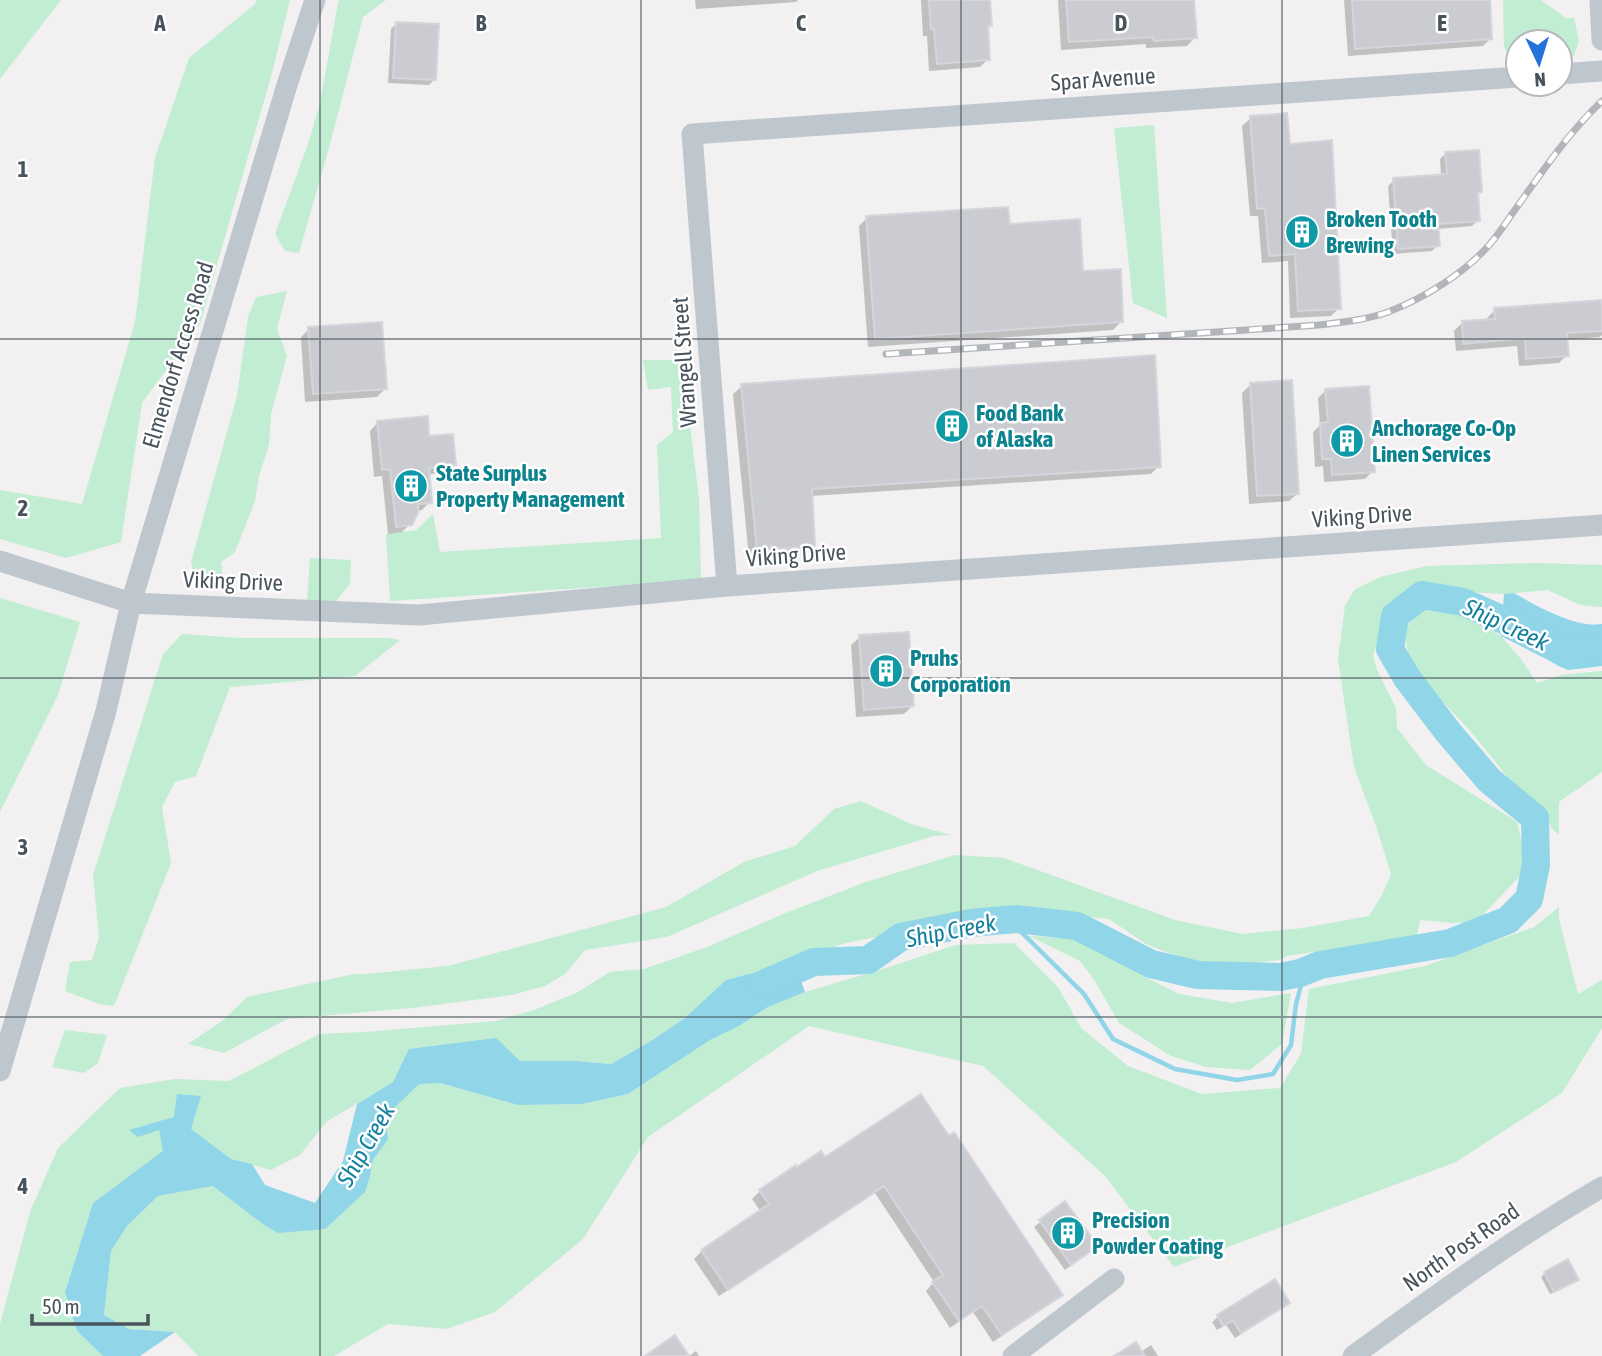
<svg xmlns="http://www.w3.org/2000/svg" width="1602" height="1356" font-family="'Asap Condensed',sans-serif">
<style>
.green{fill:#c1edd2}
.water{fill:#90d5e8}
.shadow{fill:#0003}
.lines{fill:none;stroke-linecap:round;stroke-linejoin:round}
.stream{stroke:#90d5e8;stroke-width:4.5}
.river{stroke:#90d5e8;stroke-width:28}
.building{fill:#caccd2;stroke:#d4d6db;stroke-width:2}
.minor{stroke:#bfc7ce;stroke-width:21}
.rail-casing{stroke:#b2b5ba;stroke-width:7}
.rail{stroke:#fff;stroke-width:4.5;stroke-dasharray:13;stroke-linecap:butt}
.grid{fill:none;stroke:#49535c;stroke-width:2;stroke-opacity:0.55}
.labels{text-anchor:middle;stroke-width:5;stroke-linejoin:round;paint-order:stroke}
.street-label{font-size:23px;fill:#49535c;stroke:#fff}
.culture-label{font-size:23px;font-weight:bold;fill:#0d838f;stroke:#fff;text-anchor:start}
.water-label{font-size:24px;font-style:italic;fill:#14809d;stroke:#fff}
.grid-label{font-size:23px;text-anchor:middle;font-weight:bold;fill:#49535c;stroke:#fff;stroke-width:5;stroke-linejoin:round;paint-order:stroke}
</style>
<rect width="100%" height="100%" fill="#f2f0f0"/>
<path class="green" d="M0,0H61L0,79Z
M256,0H290L272,73L200,324L142,403L121,542L66,558L0,539V490L82,504L135,322L155,158L189,58L255,4Z
M340,0H386L363,17L330,144L299,253L285,251L275,234L308,144L320,103L338,3Z
M1503,0H1541L1566,18H1574L1579,41L1572,61L1560,62V42H1518V63L1504,48Z
M1154,125L1167,318L1133,303L1114,128Z
M287,291L277,329L287,356L271,414L269,445L259,476L255,501L235,552L221,562L223,578H194L191,562L237,396L248,317L256,297Z
M643,360H682L699,498L701,580L390,601L386,534L416,530L433,514L440,552L661,538L657,445L673,432L671,387L648,390Z
M310,558L351,560L350,584L336,601L307,602Z
M1538,563L1602,565V607L1580,605L1548,590L1504,594L1467,592L1432,587L1407,595L1391,611L1373,655L1377,670L1396,708L1397,728L1426,765L1517,822L1525,856L1520,876L1476,922L1452,923L1420,920L1417,936L1287,956L1279,960L1242,964L1191,962L1146,944L1109,919L1033,911L952,917L888,935L845,943L794,962L726,980L685,1018L651,1041L611,1064L576,1061H520L393,1082L326,1122L300,1155L271,1170L231,1159L190,1129L201,1096L159,1130L164,1151L93,1203L65,1291L77,1331L103,1356H0V1324L30,1212L58,1148L120,1088L175,1079L229,1081L319,1034L366,1032L496,1021L534,1010L576,993L610,972L644,969L707,947L788,912L866,882L955,855L1004,858L1175,920L1242,934L1303,928L1369,916L1383,893L1391,874L1377,829L1354,767L1338,659L1345,606L1354,590L1380,577L1427,566Z
M0,598L80,622L58,695L0,812Z
M1444,605L1501,636L1521,659L1537,683L1562,675L1602,671V772L1559,802V835L1552,829L1540,804L1521,794L1473,734L1410,666L1404,630L1424,609Z
M182,634L241,638H388L400,640L355,676L230,687L196,776L175,782L162,807L171,863L114,1006L99,1004L65,991L70,962L92,960L99,937L93,875L163,654Z
M861,801L911,824L951,835L934,836L817,871L667,937L585,950L565,974L545,986L512,995L412,1008L287,1019L224,1053L188,1044L222,1021L247,997L354,974H366L448,966L666,907L744,862L795,846L834,809Z
M1559,907V919L1578,994L1602,980V1028L1562,1093L1456,1162L1174,1267L1105,1176L983,1066L809,1026L648,1137L583,1239L495,1312L447,1329L388,1324L334,1356H198L175,1332L129,1329L104,1315L111,1251L127,1226L158,1196L213,1186L264,1225L278,1233L370,1176L373,1160L388,1139L386,1123L390,1111L419,1084L440,1083L518,1105L582,1104L628,1094L710,1040L739,1026L766,1008L805,992L883,969L955,945L1014,943L1058,987L1081,1028L1128,1066L1202,1094L1280,1088L1301,1054L1309,989L1425,966L1534,927Z
M1029,936L1081,939L1147,978L1179,994L1232,1003L1291,993L1282,1044L1250,1070L1206,1067L1171,1056L1119,1023L1095,981L1080,961Z
M65,1030L107,1035L98,1063L84,1073L52,1067Z"/>
<path class="water" d="M1514,593C1537,606 1575,628 1602,624V666L1568,670L1501,636L1504,594Z
M794,962L805,992L766,1008L739,1026L710,1040L628,1094L582,1104L518,1105L440,1083L419,1084L390,1112L386,1123L388,1139L373,1160L370,1176L365,1192L325,1229L278,1233L264,1225L213,1186L158,1196L127,1226L111,1251L104,1315L129,1329L175,1332L140,1356H103L77,1331L65,1292L93,1203L163,1151L159,1130L138,1137L129,1130L174,1117L177,1094L201,1096L191,1129L231,1159L252,1164L265,1185L315,1203L343,1161L357,1104L393,1082L409,1049L496,1038L520,1061H576L611,1064L651,1041L685,1018L726,980Z"/>
<path class="shadow" d="M695,0H798L796,2L696,9Z
M921,0H989L990,25L986,29L988,59L980,67L929,71L927,36H923Z
M1058,0H1193L1195,37L1187,46L1146,48V44L1061,50Z
M1344,0H1488L1491,38L1483,46L1348,56Z
M397,23L435,79L429,85L388,83L391,29Z
M1251,118L1288,146L1339,308L1331,316L1290,318L1288,261L1262,263L1258,216H1250L1242,126Z
M1446,153L1481,192L1476,196L1478,220L1472,226L1437,229L1438,245L1432,251L1393,254L1388,186L1394,180L1441,176L1440,159Z
M867,218L1008,226L1081,273L1121,322L1113,330L868,347L859,226Z
M1602,301V335L1600,337L1566,340L1567,355L1559,363L1519,366L1517,346L1456,351L1454,331L1462,323L1487,321V318L1495,310Z
M309,329L385,389L377,397L305,402L301,337Z
M1250,385L1298,493L1289,501L1249,504L1242,393Z
M742,386L1159,466L1151,474L811,496L814,545L806,553L749,558L733,394Z
M1326,390L1373,471L1365,479L1324,482L1323,466L1315,467L1313,432L1320,425L1318,398Z
M378,422L454,465L446,473L428,474L430,502L422,510L417,511L410,524L402,532L388,534L382,476L374,477L370,431Z
M860,637L912,706L904,714L856,717L851,645Z
M920,1096L1060,1294L1052,1302L993,1342L973,1312L950,1328L926,1291L934,1282L875,1193L719,1296L694,1259L702,1251L761,1212L752,1199L760,1191L797,1170L825,1159Z
M1064,1204L1090,1252L1065,1270L1034,1227Z
M1545,1273L1573,1283L1550,1294L1541,1277Z
M1274,1281L1288,1303L1282,1308L1235,1338L1226,1325L1217,1330L1212,1322L1218,1317Z
M1151,1345L1158,1356H1117L1141,1352Z
M696,1351L699,1356H689Z"/>
<g class="lines">
<path class="stream" d="M1009,920L1084,994L1113,1039L1175,1069L1237,1080L1273,1074L1291,1045L1296,1004L1305,971"/>
<path class="river" d="M763,984L814,962L868,960L901,937L971,923L1016,919L1077,926L1151,964L1198,975L1280,977L1300,973L1320,965L1450,943L1508,920L1529,899L1536,865L1535,818L1489,780L1448,732L1407,678L1390,649L1395,616L1422,595L1463,602L1519,627L1566,654L1602,645"/>
</g>
<path class="building" d="M929,0H990L992,26H988L990,60L937,64L934,29H931Z
M1066,0H1194L1197,38L1154,41L1153,37L1069,42Z
M1352,0H1490L1492,39L1355,49Z
M396,22L439,24L436,80L393,78Z
M1287,113L1290,144L1332,140L1341,309L1298,311L1295,254L1269,256L1265,208L1257,209L1250,116Z
M1479,150L1482,192L1478,193L1480,221L1438,224L1440,246L1398,249L1393,178L1447,174L1445,152Z
M1008,207L1010,224L1080,219L1083,271L1121,269L1123,322L875,339L866,216Z
M1602,300V331L1567,333L1569,356L1526,359L1525,338L1463,344L1462,321L1495,319L1494,308Z
M382,322L387,389L313,394L308,327Z
M1155,355L1161,467L812,489L815,546L757,551L741,384Z
M1292,380L1299,494L1257,496L1250,383Z
M1369,386L1375,472L1332,475L1331,459H1322L1320,423L1328,422L1325,389Z
M428,416L429,436L453,434L456,465L429,468L432,503L418,504V513L412,525L396,527L390,469L382,470L377,421Z
M909,632L914,706L864,710L859,635Z
M921,1094L949,1136L954,1132L1063,1295L1002,1335L982,1306L959,1321L932,1282L943,1275L884,1186L728,1290L701,1250L769,1204L759,1190L796,1165L797,1167L821,1151L825,1157Z
M1065,1201L1098,1246L1071,1265L1039,1220Z
M1568,1259L1579,1280L1554,1292L1544,1272Z
M1275,1279L1290,1303L1241,1333L1233,1320L1223,1326L1217,1315Z
M675,1335L689,1356H645Z
M1136,1342L1145,1356H1114Z"/>
<g class="lines">
<path class="minor" d="M1600,0L1602,40
M1560,74L1602,71
M0,561L131,603L419,615L727,586L1602,525
M727,586L692,134L1518,77
M0,1071L106,711L131,603L287,85L315,0
M1013,1356L1114,1279
M1353,1356C1434,1297 1515,1237 1602,1187"/>
<g class="rail-casing">
<path id="rail" d="M886,354L1319,325C1342,322 1366,320 1388,312C1424,298 1464,274 1490,244C1498,235 1505,224 1512,214C1540,175 1567,134 1602,101"/>
</g>
<use href="#rail" class="rail"/>
</g>
<path class="grid" d="M320,0V1356M641,0V1356M961,0V1356M1282,0V1356M0,339H1602M0,678H1602M0,1017H1602"/>
<defs>
<g id="building-disc" transform="scale(1.75)"><circle r="9.5" fill="#0f9aa8" stroke="#fff"/><path d="M-4-6H4V6H1V3H-1V6H-4ZM-2.5-4.3h1.7v1.8h-1.7ZM.8-4.3h1.7v1.8H.8ZM-2.5-1h1.7V.8h-1.7ZM.8-1h1.7V.8H.8Z" fill="#fff"/></g>
</defs>
<g fill-rule="evenodd">
<use href="#building-disc" x="1302" y="232"/>
<use href="#building-disc" x="952" y="426"/>
<use href="#building-disc" x="1347" y="441"/>
<use href="#building-disc" x="411" y="486"/>
<use href="#building-disc" x="886" y="671"/>
<use href="#building-disc" x="1068" y="1233"/>
</g>
<g class="labels">
<g class="street-label">
<text transform="translate(1103 79) rotate(-4)" y="8">Spar Avenue</text>
<text transform="translate(178 355) rotate(-73)" y="8">Elmendorf Access Road</text>
<text transform="translate(684 362) rotate(-94)" y="8">Wrangell Street</text>
<text transform="translate(1362 516) rotate(-4)" y="8">Viking Drive</text>
<text transform="translate(796 555) rotate(-4)" y="8">Viking Drive</text>
<text transform="translate(233 581) rotate(2)" y="8">Viking Drive</text>
<text transform="translate(1461 1247) rotate(-35)" y="8">North Post Road</text>
</g>
<g class="culture-label">
<text x="1326" y="227">Broken Tooth<tspan x="1326" dy="26">Brewing</tspan></text>
<text x="976" y="421">Food Bank<tspan x="976" dy="26">of Alaska</tspan></text>
<text x="1372" y="436">Anchorage Co-Op<tspan x="1372" dy="26">Linen Services</tspan></text>
<text x="436" y="481">State Surplus<tspan x="436" dy="26">Property Management</tspan></text>
<text x="910" y="666">Pruhs<tspan x="910" dy="26">Corporation</tspan></text>
<text x="1092" y="1228">Precision<tspan x="1092" dy="26">Powder Coating</tspan></text>
</g>
<g class="water-label">
<text transform="translate(1506 625) rotate(25)" y="8">Ship Creek</text>
<text transform="translate(951 931) rotate(-11)" y="8">Ship Creek</text>
<text transform="translate(366 1145) rotate(-60)" y="8">Ship Creek</text>
</g>
</g>
<g class="grid-label">
<text x="160" y="31">A</text>
<text x="481" y="31">B</text>
<text x="801" y="31">C</text>
<text x="1121" y="31">D</text>
<text x="1442" y="31">E</text>
<text x="23" y="177">1</text>
<text x="23" y="516">2</text>
<text x="23" y="855">3</text>
<text x="23" y="1194">4</text>
</g>
<g transform="translate(1539 63) rotate(176)"><circle r="33" fill="#ffffff" stroke="#b6babe" stroke-width="2"/>
<path d="M0-5L12 26L0 18L-12 26Z" fill="#2373d9"/>
<text y="-10" font-size="19" font-weight="bold" text-anchor="middle" fill="#49535c">N</text>
</g>
<path d="M32 1314v10h116v-10" fill="none" stroke="#49535c" stroke-width="3.5"/>
<text x="42" y="1314" font-size="21" fill="#49535c" stroke="#ffffff" stroke-width="5" paint-order="stroke">50 m</text>
</svg>
